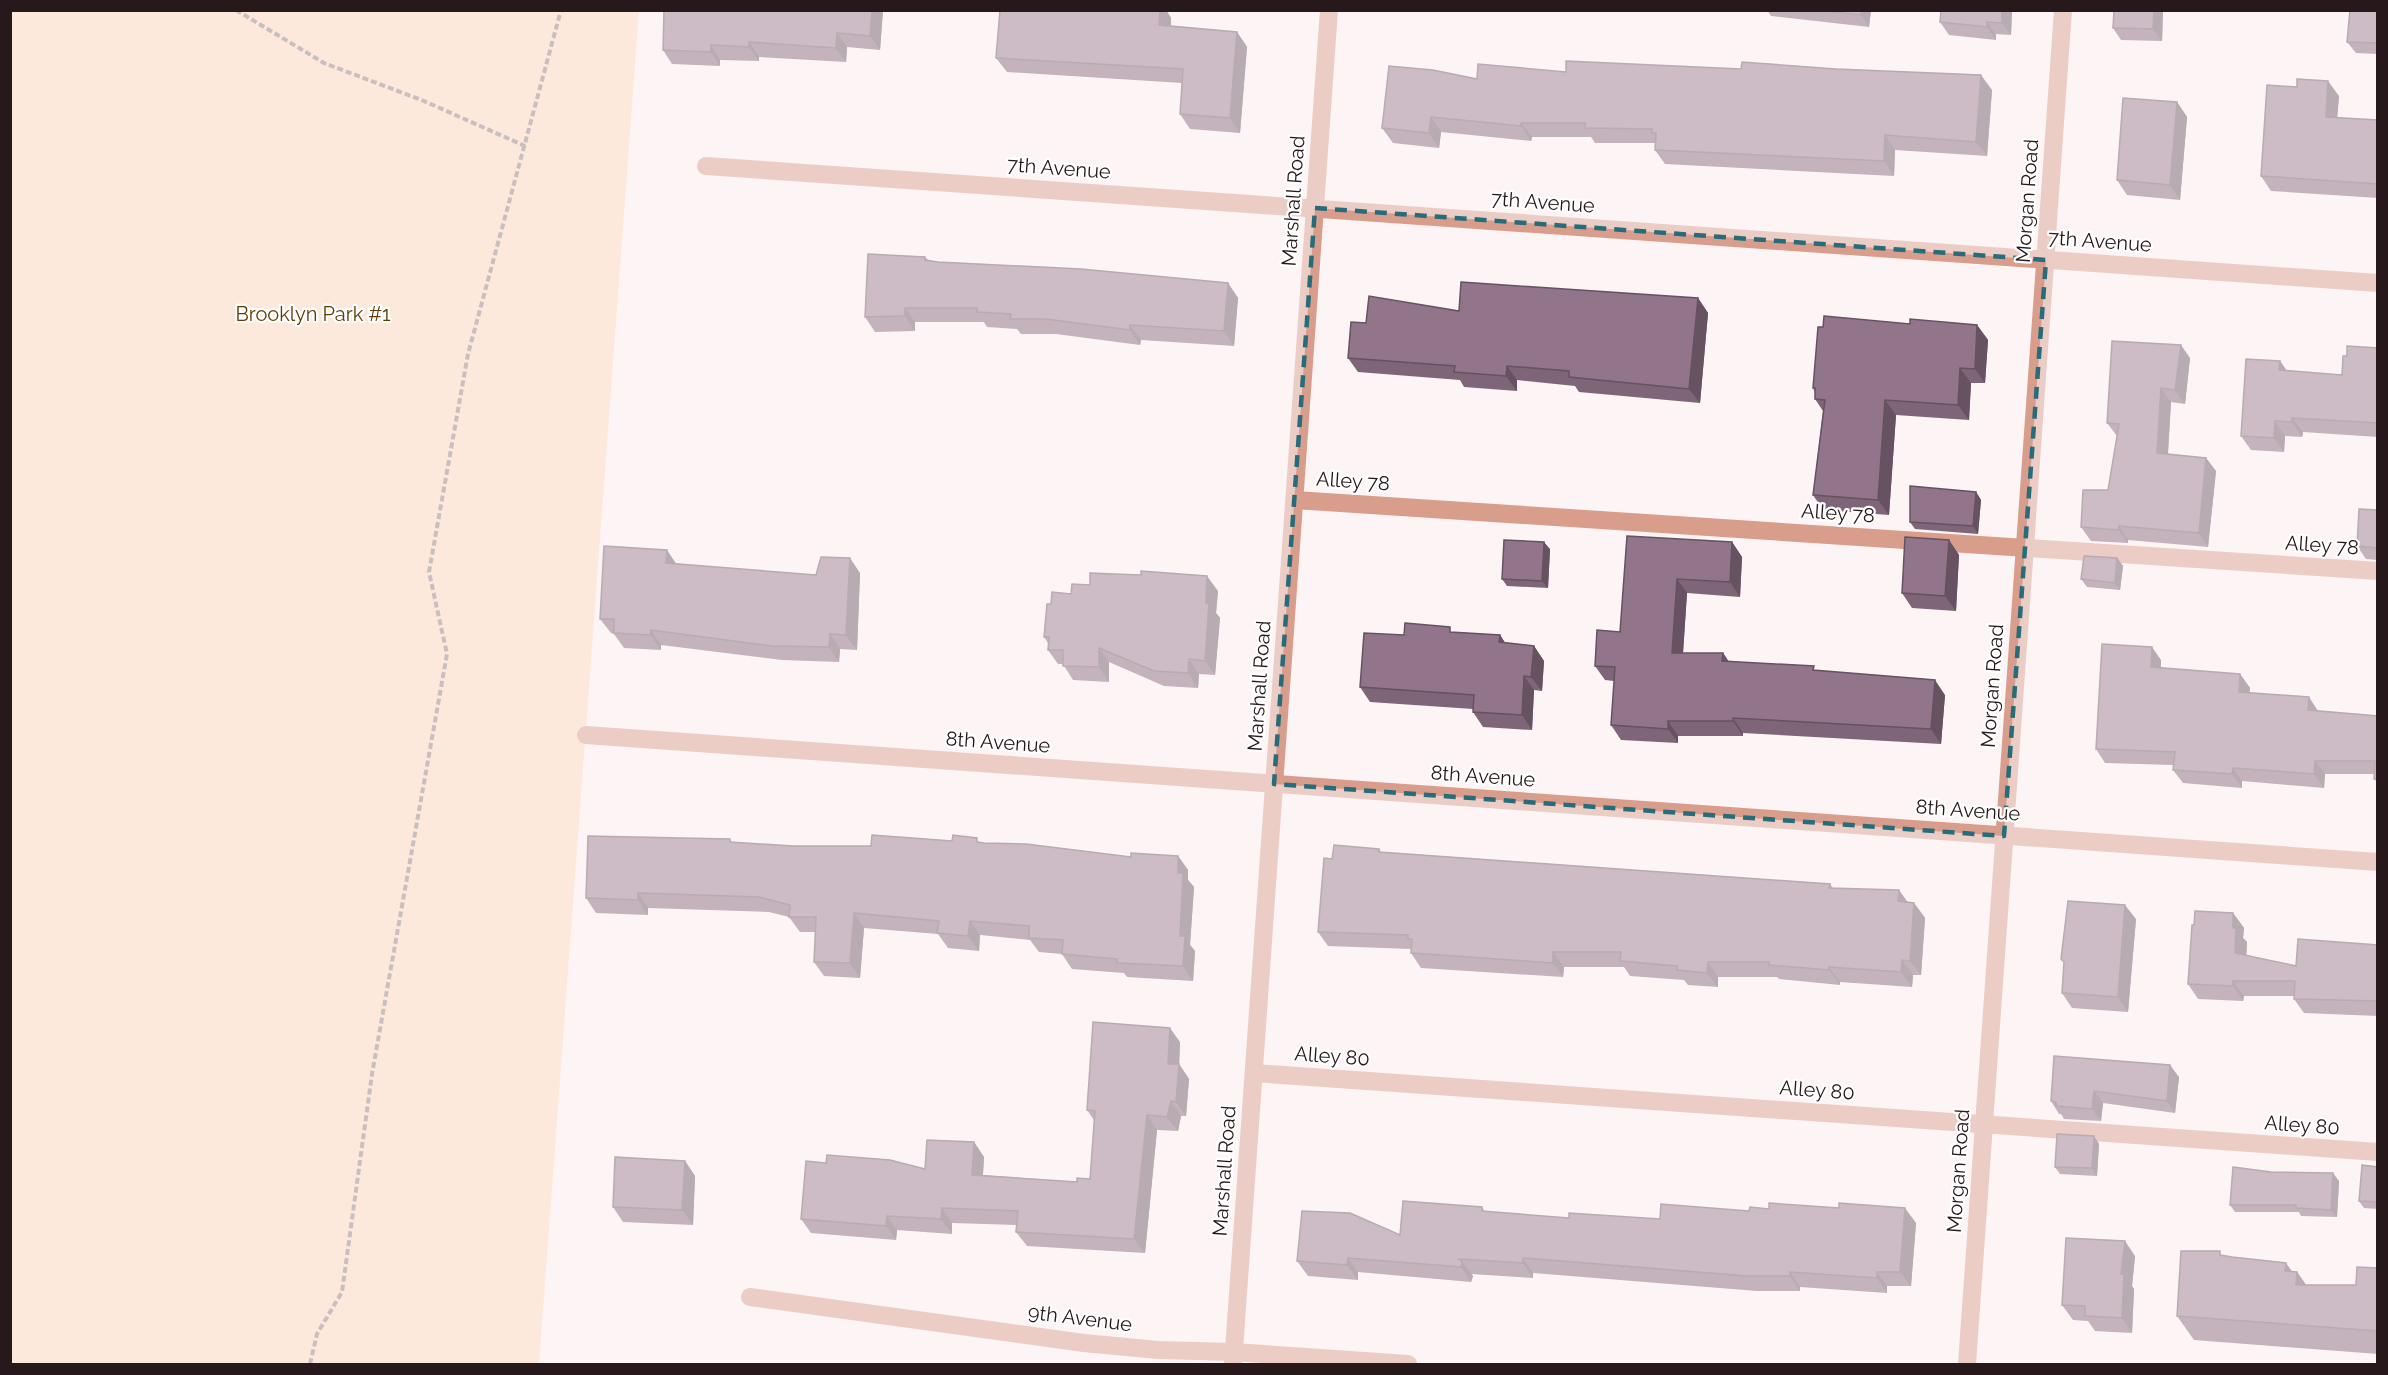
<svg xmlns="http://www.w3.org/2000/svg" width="2388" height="1375" font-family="Raleway,sans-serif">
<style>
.green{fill:#fbdbba}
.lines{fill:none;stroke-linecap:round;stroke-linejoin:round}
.path{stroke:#8b7f80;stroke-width:4;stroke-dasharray:6 3;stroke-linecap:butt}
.service{stroke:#d89d8b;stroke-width:18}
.minor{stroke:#d89d8b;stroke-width:18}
.tertiary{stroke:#d89d8b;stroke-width:18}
.wall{fill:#7e6577}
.shaded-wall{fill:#665261}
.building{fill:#92758a;stroke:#665261;stroke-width:1.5}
.marked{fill:none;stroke:#266c7b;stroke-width:4.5;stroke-dasharray:12 8;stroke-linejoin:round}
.labels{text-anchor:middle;stroke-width:4.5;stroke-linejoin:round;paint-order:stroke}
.street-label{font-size:20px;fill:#27191b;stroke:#fff}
.park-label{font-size:20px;fill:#613b03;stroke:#fff}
</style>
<rect width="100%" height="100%" fill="#fdf4f5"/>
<path class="green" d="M11,11H639L539,1364H11Z"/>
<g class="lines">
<path class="path" d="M236,10L324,63L424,101L525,146
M310,1364L317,1334L342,1292L372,1074L447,654L429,572L468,354L561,10"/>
<path class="service" d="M1295,500L2378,571
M1254,1073L2378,1152"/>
<path class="minor" d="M706,166L2378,283
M586,735L2378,862
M750,1297L1084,1343L1158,1350L1234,1352L1408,1364
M1233,1364L1329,10"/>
<path class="tertiary" d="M1967,1364L2063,10"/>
</g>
<path class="wall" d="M883,10L880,50L847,47L846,62L759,57V61L720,60V66L672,64L663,50Z
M1000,10H1166L1171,18V26L1237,32L1247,47L1240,133L1190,129L1180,114L1182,83L1007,72L996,58Z
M1767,10H1871L1869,27L1771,16Z
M1941,10H2012L2011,35L1996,34V40L1949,35L1940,22Z
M2163,10L2162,41L2121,40L2113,28Z
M2378,10V54L2356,53L2347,42Z
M1566,72L1992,90L1987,156L1895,150L1894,176L1665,164L1655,150V143H1595L1591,137H1532L1531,141L1441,132L1439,148L1393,143L1382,128L1477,79Z
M2297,87L2339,96L2337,118L2378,120V198L2271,191L2261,176Z
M2177,102L2187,117L2180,200L2127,195L2117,180Z
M925,257L928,260L938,262L1228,283L1238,298L1234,346L1141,340L1140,345L1056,334H1021L1017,329L987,327L984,322H915V331L875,332L865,317Z
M1698,298L1708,313L1700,403L1579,392L1575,386L1517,380V391L1464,387L1460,380L1358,372L1348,358L1366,323L1459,311Z
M1910,324L1977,325L1988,340L1985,383H1971L1969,420L1896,415L1889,515L1823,510L1813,495L1823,411L1815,399V392L1813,388Z
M2378,348V437L2303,432L2302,437L2285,436L2284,452L2251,450L2241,436L2280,361L2287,371L2342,375L2347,356Z
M2190,358L2185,404L2171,402L2168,454L2206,458L2216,471L2208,547L2128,540V543L2091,541L2081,527L2108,490L2117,436L2107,423Z
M1976,492L1981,500L1978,534L1915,529L1910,522Z
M2378,510V560L2366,559L2357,546Z
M1627,536L1732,542L1742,557L1740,597L1687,593L1683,653H1723L1729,662L1816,670L1945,695L1941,744L1743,733V736H1678V743L1621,740L1611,725L1614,681L1605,680L1595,666L1620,632Z
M1949,540L1959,555L1956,611L1912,608L1902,593Z
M1550,549L1548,588L1507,586L1502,579Z
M2117,558L2123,566L2120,590L2087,587L2081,579Z
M677,564L816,575L860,573L857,650L840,649L839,662L782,660L661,645V650L624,648L614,634L611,633L600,619Z
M1218,591L1216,613L1220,618L1215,675L1199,674L1198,688L1164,686L1109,662V682L1073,680L1063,664H1058L1048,650V643L1044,637L1051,604L1071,594Z
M1454,632L1500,635L1505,643L1534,646L1544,661L1542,691L1534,690L1532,730L1483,727L1473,712V709L1370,702L1360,687L1404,635Z
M2161,660V668L2240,674L2250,688L2249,693L2318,711L2378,716V783L2374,779V774H2325L2324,788L2242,781V788L2183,783L2173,770V765L2105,763L2096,749Z
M730,839L732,843L793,846H871L981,843L1131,857L1178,856L1188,870V880L1194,887L1190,945L1195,951L1193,981L1127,977L1124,973L1072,969L1062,954L1039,952L1030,940L980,935L979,951L948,948L938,934L864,928L860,978L824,976L814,962L816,932H800L789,917L769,912L648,908V915L596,913L586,898Z
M1379,849L1381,852L1830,884L1833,888L1914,903L1925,918L1921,975H1913L1912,987L1840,982V985L1779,979L1777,977H1718V987L1688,985L1684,980L1630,976L1624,967H1564L1563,977L1421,968L1411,953V949L1328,946L1318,932L1332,859Z
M2233,913L2244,928L2243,938L2247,942L2246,955L2296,966L2378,945V1016L2304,1013L2294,999V996H2244L2243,1001L2198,999L2188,984L2194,925Z
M2136,919L2128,1012L2072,1008L2062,993L2064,963Z
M1180,1042L1179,1064L1189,1079L1186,1116H1181L1178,1131L1157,1130L1145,1253L1027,1246L1016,1232L1017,1225L952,1223V1234L897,1230L896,1240L811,1233L801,1219L826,1163L925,1169L974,1142L984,1157L983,1175L1077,1182L1090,1179L1094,1120L1087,1110Z
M2054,1056L2179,1077L2175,1113L2103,1103L2101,1121L2064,1119L2061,1114H2059L2051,1101Z
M2094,1136L2099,1144L2097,1176L2060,1174L2055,1167Z
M685,1161L695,1176L693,1225L623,1222L613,1207Z
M2378,1167V1209L2364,1208L2359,1201Z
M2339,1181L2337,1217L2301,1216L2299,1212H2235L2230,1205Z
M1482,1207L1485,1212L1569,1218L1916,1223L1911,1286H1887V1293L1800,1287V1291H1757L1533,1273V1278L1471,1274L1473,1276L1471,1282L1358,1272V1280L1308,1276L1297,1261L1400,1235Z
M2223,1255L2297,1272L2306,1285H2356L2378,1268V1354L2194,1340L2177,1316Z
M2135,1256L2132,1286L2134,1289L2132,1333L2095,1331L2088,1321L2073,1320L2062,1305Z"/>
<path class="shaded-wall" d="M872,10H883L880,50L870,36Z
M1160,10H1166L1171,18L1170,40L1159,25Z
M1862,10H1871L1869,27L1861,15Z
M2002,10H2012L2011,35L2002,23Z
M2154,10H2163L2162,41L2153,29Z
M1987,22L1996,34V40L1987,27Z
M1237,32L1247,47L1240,133L1230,118Z
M837,33L847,47L846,62L836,48Z
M749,42L759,57V61L749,47Z
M711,45L720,60V66L711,52Z
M1981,75L1992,90L1987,156L1976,142Z
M2328,81L2339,96L2336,132L2326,117Z
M2177,102L2187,117L2180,200L2170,185Z
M1431,117L1441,132L1439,148L1429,133Z
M1521,123L1532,137L1531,141L1521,126Z
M1885,135L1895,150L1894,176L1884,161Z
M1228,283L1238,298L1234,346L1224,331Z
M1698,298L1708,313L1700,403L1689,389Z
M905,308L915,322V331L905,316Z
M1130,325L1141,340L1140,345L1130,330Z
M1977,325L1988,340L1985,383L1975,369Z
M2181,345L2190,358L2185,404L2175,390Z
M2280,361L2290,376L2279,370Z
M1507,366L1517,380V391L1506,376Z
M1960,368L1971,383L1969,420L1958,405Z
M2161,388L2171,402L2167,467L2157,453Z
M1885,400L1896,415L1889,515L1878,500Z
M2292,418L2303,432L2302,437L2292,422Z
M2275,421L2285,436L2284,452L2274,438Z
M2206,458L2216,471L2208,547L2199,533Z
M1976,492L1981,500L1978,534L1973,526Z
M2119,526L2128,540V543L2118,530Z
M1949,540L1959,555L1956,611L1945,596Z
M1544,542L1550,549L1548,588L1542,581Z
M1732,542L1742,557L1740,597L1730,582Z
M667,550L677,565L666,563Z
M850,558L860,573L857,650L846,635Z
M2117,558L2123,566L2120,590L2115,583Z
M1207,576L1218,591L1216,613L1220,618L1215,675L1205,661L1206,603Z
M1677,579L1687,593L1682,668L1672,653Z
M651,630L661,645V650L650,635Z
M830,634L840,649L839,662L829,647Z
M1500,635L1510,650L1499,642Z
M1534,646L1544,661L1542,691L1531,677Z
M2152,647L2161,660L2160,681L2151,667Z
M1099,648L1109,662V682L1099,667Z
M1723,653L1733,668L1722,661Z
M1189,659L1199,674L1198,688L1188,673Z
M2240,674L2250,688L2248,705L2239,692Z
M1524,676L1534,690L1532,730L1522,715Z
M1935,680L1945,695L1941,744L1931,729Z
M2309,697L2318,711L2308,710Z
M1733,718L1743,733V736L1733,721Z
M1668,721L1678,736V743L1668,729Z
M2315,761L2325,774L2324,788L2314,774Z
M2233,768L2242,781V788L2232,774Z
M1178,856L1188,870V880L1194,887L1190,945L1195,951L1193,981L1183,966L1180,936L1178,873Z
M1899,890L1909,904L1898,901Z
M638,893L648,908V915L638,900Z
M1914,903L1925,918L1921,975L1910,961Z
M2125,905L2136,919L2128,1012L2118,997Z
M854,913L864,928L860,978L850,963Z
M2233,913L2244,928L2243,938L2247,942L2246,967L2235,953L2233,928Z
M970,921L980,935L979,951L968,936Z
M1553,952L1564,967L1563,977L1553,963Z
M1902,960L1913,975L1912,987L1901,972Z
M1708,962L1718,977V987L1707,973Z
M1829,967L1840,982V985L1829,970Z
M2233,981L2244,996L2243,1001L2233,986Z
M1170,1028L1180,1042L1179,1069V1064L1189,1079L1186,1116L1176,1102L1168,1064Z
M2170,1065L2179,1077L2175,1113L2167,1101Z
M2094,1091L2103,1103L2101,1121L2092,1109Z
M1171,1101L1181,1116L1178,1131L1167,1117Z
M1147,1115L1157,1130L1145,1253L1134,1239Z
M2094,1136L2099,1144L2097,1176L2092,1168Z
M974,1142L984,1157L982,1189L972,1175Z
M685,1161L695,1176L693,1225L682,1210Z
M2333,1173L2339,1181L2337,1217L2331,1210Z
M942,1208L952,1223V1234L941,1219Z
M1905,1208L1916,1223L1911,1286L1900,1272Z
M887,1216L897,1230L896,1240L886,1226Z
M2125,1241L2135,1256L2132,1286L2134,1289L2132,1333L2122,1318L2121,1274Z
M1348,1258L1358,1272V1280L1347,1265Z
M1523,1258L1533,1273V1278L1523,1263Z
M1462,1261L1473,1276L1471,1282L1461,1267Z
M2286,1263L2296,1277L2297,1272L2314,1296L2313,1309L2285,1271Z
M1790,1272L1800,1287V1291L1790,1276Z
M1877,1272L1887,1286V1293L1877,1278Z"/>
<path class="building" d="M664,10H872L870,36L837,33L836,48L749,42V47L711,45V52L663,50Z
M1000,10H1160L1159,25L1237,32L1230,118L1180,114L1183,69L996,58Z
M1816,10H1862L1861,15Z
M1941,10H2002V23L1987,22V27L1940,22Z
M2114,10H2154L2153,29L2113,28Z
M2350,10H2378V43L2347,42Z
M1566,61L1741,69L1742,62L1836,69L1981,75L1976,142L1885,135L1884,161L1655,150L1656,133H1652V129L1585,128V123H1521V126L1431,117L1429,133L1382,128L1389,66L1433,70L1477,79L1478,64L1566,72Z
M2297,79L2328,81L2326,117L2378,120V184L2261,176L2267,85L2297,87Z
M2123,98L2177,102L2170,185L2117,180Z
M868,254L925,257V260L938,262L1081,269L1228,283L1224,331L1130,325V330L1046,319H1010L1011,314L977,312V308H905V316L865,317Z
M1461,282L1698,298L1689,389L1569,377V371L1507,366L1506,376L1454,372L1455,366L1348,358L1351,322L1366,323L1369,296L1459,311Z
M1824,316L1910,324V319L1977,325L1975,369L1960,368L1958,405L1885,400L1878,500L1813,495L1825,400L1815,399V388H1813L1818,327H1823Z
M2112,341L2181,345L2175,390L2161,388L2157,453L2206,458L2199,533L2119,526L2118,530L2081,527L2083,490H2108L2119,424L2107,423Z
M2347,346L2378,348V423L2292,418V422L2275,421L2274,438L2241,436L2246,359L2280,361L2279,370L2342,375L2343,356H2347Z
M1910,486L1976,492L1973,526L1910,522Z
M2359,509L2378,510V548L2357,546Z
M1627,536L1732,542L1730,582L1677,579L1672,653H1723L1722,661L1814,666L1813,670L1935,680L1931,729L1733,718V721H1668V729L1611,725L1615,667L1595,666L1597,630L1620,632Z
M1905,537L1949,540L1945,596L1902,593Z
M1504,540L1544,542L1542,581L1502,579Z
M604,546L667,550L666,563L816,575L821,557L850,558L846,635L830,634L829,647L772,646L651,630L650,635L614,633V619H600Z
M2084,556L2117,558L2115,583L2081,579Z
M1141,571L1207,576L1206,603H1209L1205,661L1189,659L1188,673L1154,671L1099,648V667L1063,666V650H1048L1049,637H1044L1047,604H1051L1052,592L1071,594L1072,584L1090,585V573L1141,575Z
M1405,623L1450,627V632L1500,635L1499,642L1534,646L1531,677L1524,676L1522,715L1473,712L1474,695L1360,687L1364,633L1404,635Z
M2102,644L2152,647L2151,667L2240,674L2239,692L2309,697L2308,710L2378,716V779H2374L2375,761H2315L2314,774L2233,768L2232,774L2173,770L2175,752L2096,749Z
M872,835L952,841L953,835L977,838V842L984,843L1026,844L1131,857V853L1178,856V873H1183L1180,936H1185L1183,966L1117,963V959L1062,954L1063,940L1029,938V926L970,921L968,936L937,933L939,921L854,913L850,963L814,962L816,917H789L790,905L759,897L638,893V900L586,898L588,836L730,839V842L793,846H871Z
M1334,845L1379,849V852L1830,884L1829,888L1899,890L1898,901L1914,903L1910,961L1902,960L1901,972L1829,967V970L1769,965V962H1708L1707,973L1677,970V966L1620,961L1621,952H1553V963L1411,953L1412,939H1408V935L1318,932L1324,858L1332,859Z
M2068,901L2125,905L2118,997L2062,993L2064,962L2061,959Z
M2195,911L2233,913V928H2236L2235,953L2296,966L2298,939L2378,945V1001L2294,999L2295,981H2233V986L2188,984L2192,925H2194Z
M1093,1022L1170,1028L1168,1064H1179L1176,1102L1171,1101L1167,1117L1147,1115L1134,1239L1016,1232L1018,1211L942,1208L941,1219L887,1216L886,1226L801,1219L806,1161L826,1163L827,1155L890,1160L925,1169L927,1140L974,1142L972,1175L1077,1182V1178L1090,1179L1095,1111L1087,1110Z
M2054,1056L2170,1065L2167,1101L2094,1091L2092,1109L2056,1106V1102L2051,1101Z
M2057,1134L2094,1136L2092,1168L2055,1167Z
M615,1157L685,1161L682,1210L613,1207Z
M2362,1165L2378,1167V1202L2359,1201Z
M2233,1167L2271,1172L2333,1173L2331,1210L2296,1208V1205H2230Z
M1403,1201L1482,1207V1211L1569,1218V1213L1660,1219L1661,1204L1749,1211L1750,1207L1769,1209V1203L1839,1208V1203L1905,1208L1900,1272H1877V1278L1790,1272V1276H1747L1523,1258V1263L1458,1259L1462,1261L1461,1267L1348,1258L1347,1265L1297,1261L1302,1211L1350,1213L1400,1235Z
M2066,1238L2125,1241L2121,1274H2124L2122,1318L2085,1316V1306L2062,1305Z
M2181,1251H2220V1255L2232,1257L2286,1263L2285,1271L2297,1272L2296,1285H2356L2357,1267L2378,1268V1331L2177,1316Z"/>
<path d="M0 0H2388V1375H0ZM1315,208L2046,260L2004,836L1274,784Z" fill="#fdf4f5" fill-opacity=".55" fill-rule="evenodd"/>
<path class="marked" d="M1315,208L2046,260L2004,836L1274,784Z"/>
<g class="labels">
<g class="street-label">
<text transform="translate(1059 168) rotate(4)" y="7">7th Avenue</text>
<text transform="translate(1293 201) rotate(-86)" y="7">Marshall Road</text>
<text transform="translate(2027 201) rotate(-86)" y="7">Morgan Road</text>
<text transform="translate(1543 202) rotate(4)" y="7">7th Avenue</text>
<text transform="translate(2100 241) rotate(4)" y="7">7th Avenue</text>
<text transform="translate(1353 481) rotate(4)" y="7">Alley 78</text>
<text transform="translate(1838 513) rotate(4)" y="7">Alley 78</text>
<text transform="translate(2322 545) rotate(4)" y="7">Alley 78</text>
<text transform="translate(1259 686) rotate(-86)" y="7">Marshall Road</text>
<text transform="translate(1992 686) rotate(-86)" y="7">Morgan Road</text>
<text transform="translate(998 742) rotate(4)" y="7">8th Avenue</text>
<text transform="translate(1483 776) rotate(4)" y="7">8th Avenue</text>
<text transform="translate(1968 810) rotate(4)" y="7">8th Avenue</text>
<text transform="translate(1332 1056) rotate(4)" y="7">Alley 80</text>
<text transform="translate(1817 1090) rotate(4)" y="7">Alley 80</text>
<text transform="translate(2302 1125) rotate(4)" y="7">Alley 80</text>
<text transform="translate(1224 1171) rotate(-86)" y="7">Marshall Road</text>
<text transform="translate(1958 1171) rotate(-86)" y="7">Morgan Road</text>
<text transform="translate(1080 1318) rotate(7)" y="7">9th Avenue</text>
</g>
<g class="park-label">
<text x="313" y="321">Brooklyn Park #1</text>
</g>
</g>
<rect width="2388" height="1375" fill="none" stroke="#27191b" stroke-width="24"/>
</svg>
